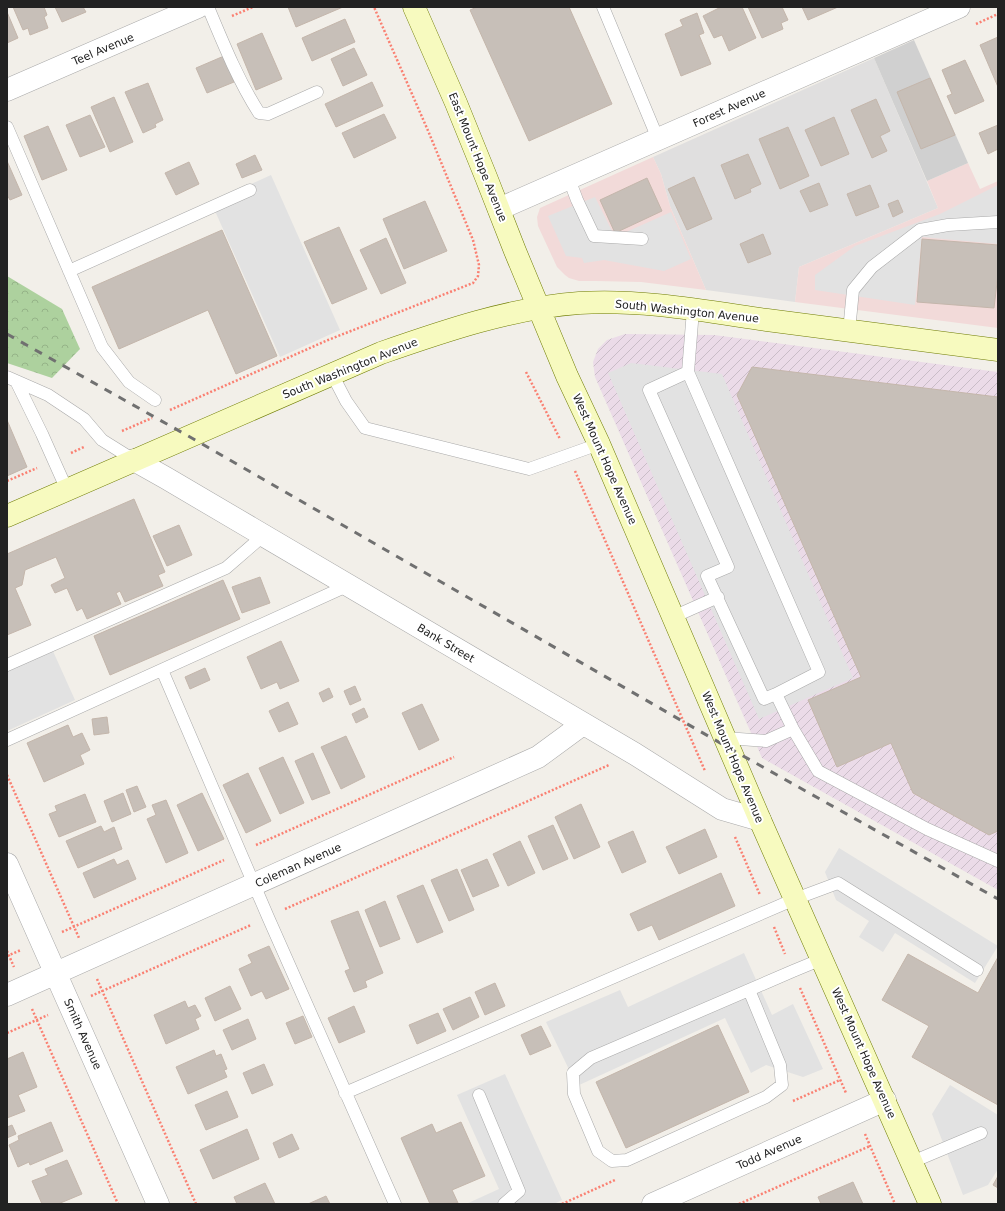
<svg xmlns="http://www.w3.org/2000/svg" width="1005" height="1211" font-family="'DejaVu Sans',sans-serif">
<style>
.residential{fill:#e0dfdf}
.commercial{fill:#f2dad9}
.industrial{fill:url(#industrial-furrows)}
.religious{fill:#d0d0d0}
.forest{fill:url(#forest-crowns)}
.parking{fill:#e2e2e2}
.building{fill:#c7bfb8;stroke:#c4b6ab}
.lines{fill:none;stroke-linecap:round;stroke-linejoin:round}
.lane-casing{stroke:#a9a9a9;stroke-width:13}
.street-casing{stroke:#a9a9a9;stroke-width:23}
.secondary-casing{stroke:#707d05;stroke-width:23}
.path{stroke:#fa8072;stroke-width:2.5;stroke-dasharray:2 2;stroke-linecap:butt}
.lane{stroke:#fff;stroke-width:12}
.street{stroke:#fff;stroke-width:22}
.secondary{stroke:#f7fabf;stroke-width:22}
.rail{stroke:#707070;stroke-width:3;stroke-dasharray:8 8;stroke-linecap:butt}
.labels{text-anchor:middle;stroke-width:4;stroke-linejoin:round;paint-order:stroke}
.street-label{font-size:11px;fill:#222;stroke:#fff}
</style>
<defs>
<pattern id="industrial-furrows" width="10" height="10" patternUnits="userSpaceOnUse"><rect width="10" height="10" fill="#ebdbe8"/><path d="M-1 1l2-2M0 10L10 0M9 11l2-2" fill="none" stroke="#c9bcc7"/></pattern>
<pattern id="forest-crowns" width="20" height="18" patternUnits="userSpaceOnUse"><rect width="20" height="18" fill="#add19e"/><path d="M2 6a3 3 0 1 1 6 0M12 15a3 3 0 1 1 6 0" fill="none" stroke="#95b388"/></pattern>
</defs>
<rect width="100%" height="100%" fill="#f2efe9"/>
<path class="residential" d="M874,58L938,208L799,267L795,302L706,290L670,206L661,174L653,157Z"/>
<path class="commercial" d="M653,157L661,174L670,206L706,290L641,282L596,281H579L569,278L565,275L557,267L538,226L537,217L540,208Z
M968,163L980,189L998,181V328L795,302L799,267L938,208L927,181Z"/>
<path class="industrial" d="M625,334L714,335L998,372V890L762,758L595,377L593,362L598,349L607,340Z"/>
<path class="religious" d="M914,40L968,163L927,181L874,58Z"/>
<path class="forest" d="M7,276L62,309L80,349L52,378L7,363Z"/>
<path class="parking" d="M271,175L340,330L280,357L211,202Z
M998,185V244L922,237L915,305L815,290V275L855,246L940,214Z
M595,197L615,237L671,212L691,259L664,271L604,260L584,263L582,258L566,256L548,216Z
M631,363L722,374L853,678L759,719L608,373Z
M52,649L75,700L7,731V670Z
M839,848L998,946L975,983L895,933L883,952L859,937L869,921L836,900L825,872Z
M744,953L772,1015L793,1004L823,1069L803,1077L766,1065L751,1073L725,1018L577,1086L546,1022L620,990L628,1007Z
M505,1074L562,1200L554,1204H466L499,1189L457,1095Z
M950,1085L998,1115V1169L988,1185L963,1195L932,1114Z"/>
<path class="building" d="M13,7H44L47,15L44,17L48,28L30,35L28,28L23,30Z
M55,7H83L86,12L62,22Z
M288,7H343L296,27Z
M477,7H569L612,104L529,141L470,10Z
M721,7H742L756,38L729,51L722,35L714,38L703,16Z
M748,7H782L788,20L781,23L783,29L762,38Z
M802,7H838L808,20Z
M7,12L18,38L7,43Z
M697,13L704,33L699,35L711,64L681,76L665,34L683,26L680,20Z
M345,19L355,42L312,61L302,38Z
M262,33L282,79L256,90L237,44Z
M998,37V87L980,45Z
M354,48L367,75L343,86L331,59Z
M224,56L234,82L207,93L196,68Z
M965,60L984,101L955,114L947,96L952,94L942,70Z
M930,78L955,135L921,149L897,92Z
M372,82L383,106L336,127L325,104Z
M148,83L163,120L155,124L156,127L143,133L125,92Z
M114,97L133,142L110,152L91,107Z
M876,99L890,131L880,136L887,151L872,158L851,110Z
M384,114L396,138L354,158L342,133Z
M90,115L105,147L80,157L66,125Z
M834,117L849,154L821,166L805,130Z
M998,125V149L988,154L979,133Z
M48,126L67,170L42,180L24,136Z
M788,127L809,176L780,189L759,139Z
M748,154L761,184L750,189L751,192L735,199L721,165Z
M255,155L262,170L242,178L236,164Z
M7,161L22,195L10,200L7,195Z
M189,162L199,184L176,195L165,173Z
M694,177L712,219L687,230L668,189Z
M647,178L662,211L615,233L600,200Z
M819,183L828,205L810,212L800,191Z
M870,185L879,207L856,216L847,194Z
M898,200L903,212L893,217L888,204Z
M425,201L447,251L404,269L383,219Z
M339,227L367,289L332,304L304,242Z
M222,230L277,356L236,374L208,310L119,349L92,287Z
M763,234L771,254L748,263L740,244Z
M386,238L406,283L381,294L360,250Z
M922,239L998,245V274L994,308L917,302Z
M752,367L998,397V831L989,835L913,793L891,743L837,767L808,700L861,677L737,395Z
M7,420L27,467L7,476Z
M134,499L165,572L158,575L163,586L125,602L120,591L116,593L121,604L87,619L82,608L77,611L67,588L55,593L51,585L65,578L56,557L25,570L22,585L15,588L31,625L7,635V554Z
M179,525L192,555L167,566L153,536Z
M260,577L270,603L242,613L232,587Z
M223,580L240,619L110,675L94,636Z
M281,641L299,681L280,689L277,682L261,689L247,657Z
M205,668L210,680L190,689L185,677Z
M355,686L361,700L350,705L344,691Z
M329,688L333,697L323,702L319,693Z
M288,702L298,724L279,732L269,711Z
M422,704L439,740L419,750L402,713Z
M364,708L368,717L356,723L352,714Z
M107,717L109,733L94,735L92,719Z
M68,725L73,737L82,733L90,750L80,755L84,764L44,782L27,743Z
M346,736L365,777L341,789L321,747Z
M313,753L330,793L312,800L295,761Z
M283,757L304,803L280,814L259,768Z
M248,773L271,821L246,833L223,785Z
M137,786L146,807L134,812L126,790Z
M123,793L131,814L112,822L104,801Z
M202,793L224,839L198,851L177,805Z
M85,794L96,822L59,837L49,814L57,811L55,806Z
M166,800L188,853L166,863L147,819L156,815L152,805Z
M581,804L600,847L574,859L555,817Z
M553,825L568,859L543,870L528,836Z
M101,826L104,832L114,827L122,849L78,868L66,841Z
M705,829L717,857L679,874L666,847Z
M633,831L646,862L622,873L608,842Z
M520,841L535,873L508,886L493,854Z
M114,859L117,865L128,860L136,879L94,898L83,873Z
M487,859L499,886L473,897L461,870Z
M457,869L474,910L449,921L431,880Z
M721,873L735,906L659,940L652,925L638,931L630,914Z
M423,885L443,932L417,943L397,896Z
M385,901L400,939L380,947L365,910Z
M358,911L383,973L365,981L367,987L354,992L345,971L350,969L331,921Z
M269,946L289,989L266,999L262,991L251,996L239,969L252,963L248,955Z
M908,954L978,993L998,957V1105L912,1057L929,1026L882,1000Z
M495,983L505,1006L485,1015L475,992Z
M230,986L241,1009L215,1021L205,998Z
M470,997L479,1017L453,1030L443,1009Z
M185,1001L188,1008L195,1005L201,1016L195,1019L199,1029L166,1044L154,1015Z
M354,1006L365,1032L339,1043L328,1018Z
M438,1013L446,1031L417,1044L409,1025Z
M303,1016L312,1037L295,1044L286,1023Z
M248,1019L256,1039L232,1050L223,1030Z
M718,1025L749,1092L626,1148L596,1082Z
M541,1026L551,1046L530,1055L521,1035Z
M214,1050L216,1056L221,1054L227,1069L224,1070L227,1077L188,1094L176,1067Z
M23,1052L37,1087L18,1095L25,1111L7,1118V1059Z
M264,1064L273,1085L252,1094L243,1073Z
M227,1091L238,1117L206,1130L195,1105Z
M51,1122L63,1151L30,1165L29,1162L18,1167L9,1145L19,1140L18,1136Z
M461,1122L485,1176L452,1190L458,1203L430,1204L401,1138L432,1124L436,1133Z
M12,1125L16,1134L7,1138V1127Z
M247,1129L259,1159L213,1179L200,1150Z
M292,1134L299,1149L279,1158L273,1143Z
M67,1160L82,1194L58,1204H42L32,1181L48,1175L45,1169Z
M998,1176V1188L993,1185Z
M853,1182L863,1204H821L818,1197Z
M265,1183L275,1204H237L234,1197Z
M326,1196L330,1204H308Z"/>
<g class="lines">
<g class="lane-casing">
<path id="lane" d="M208,7C223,43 238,80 259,113L268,114L317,92
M603,7L658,139
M7,127L102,347L129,382L155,400
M569,179L577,200L594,236L642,239
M69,271L250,190
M693,310L688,372L819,672L776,694L793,729L766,741L725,738
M849,331L853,290L872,267L920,230L948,225L998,222
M688,372L649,390L728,567L707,576L764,699L776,694
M332,374L346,401L365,428L529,469L599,444
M7,377L48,395L84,419L102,440L134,460
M16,381L42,434L67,490
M673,617L718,597
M7,665L226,568L264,535
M162,670L268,917L395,1204
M793,729L818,771L927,829L998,861
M7,740L349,585
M749,990L780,1065L782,1085L766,1097L627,1160L612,1161L598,1151L574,1094L573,1073L591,1058L793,971L822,959
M345,1093L795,899L838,883L977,970
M479,1095L519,1191L504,1204
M912,1162L981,1133"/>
</g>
<g class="street-casing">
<path id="street" d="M7,90L198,7
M499,209L959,7
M134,460L166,478L635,754L722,809L760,820
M7,864L158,1204
M7,995L538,757L583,724
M653,1204L885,1100"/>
</g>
<g class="secondary-casing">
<path id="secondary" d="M414,7L456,103L486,177L515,251L567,376L599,444L760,820L930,1204
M7,516L381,353C444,331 511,308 579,303C642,299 705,311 767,320C844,330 921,340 998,350"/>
</g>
<path class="path" d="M232,16L253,7
M976,24L998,14
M526,372L560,439
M170,410L328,340L473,283L478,276L479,265L473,240L429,133L374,7
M122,431L152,418
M71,453L84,447
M575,471L705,771
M7,481L37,468
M7,775L79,938
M735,837L760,895
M256,845L454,757
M285,909L609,765
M774,927L785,954
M62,932L224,860
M7,951L14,967
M7,956L21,950
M97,979L196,1204
M800,988L846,1093
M91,996L251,925
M32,1009L118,1204
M7,1033L48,1015
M793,1101L840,1080
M865,1134L895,1204
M562,1204L615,1180
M739,1204L870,1146"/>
<use href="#lane" class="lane"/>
<use href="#street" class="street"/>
<use href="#secondary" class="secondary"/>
<path class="rail" d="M7,334L190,437L729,748L998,899"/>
</g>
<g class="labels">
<g class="street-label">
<text transform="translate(103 49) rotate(-23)" y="4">Teel Avenue</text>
<text transform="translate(729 108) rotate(-24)" y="4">Forest Avenue</text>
<text transform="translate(478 157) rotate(68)" y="4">East Mount Hope Avenue</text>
<text transform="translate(687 311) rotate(6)" y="4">South Washington Avenue</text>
<text transform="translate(350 368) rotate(-22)" y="4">South Washington Avenue</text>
<text transform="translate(605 459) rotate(66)" y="4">West Mount Hope Avenue</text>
<text transform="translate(446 643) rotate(31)" y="4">Bank Street</text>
<text transform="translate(733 757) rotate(67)" y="4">West Mount Hope Avenue</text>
<text transform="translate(298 865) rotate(-24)" y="4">Coleman Avenue</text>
<text transform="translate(83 1034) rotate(66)" y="4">Smith Avenue</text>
<text transform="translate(864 1053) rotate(66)" y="4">West Mount Hope Avenue</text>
<text transform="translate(769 1152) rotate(-24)" y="4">Todd Avenue</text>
</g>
</g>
<rect width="1005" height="1211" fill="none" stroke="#222222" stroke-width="16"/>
</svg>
